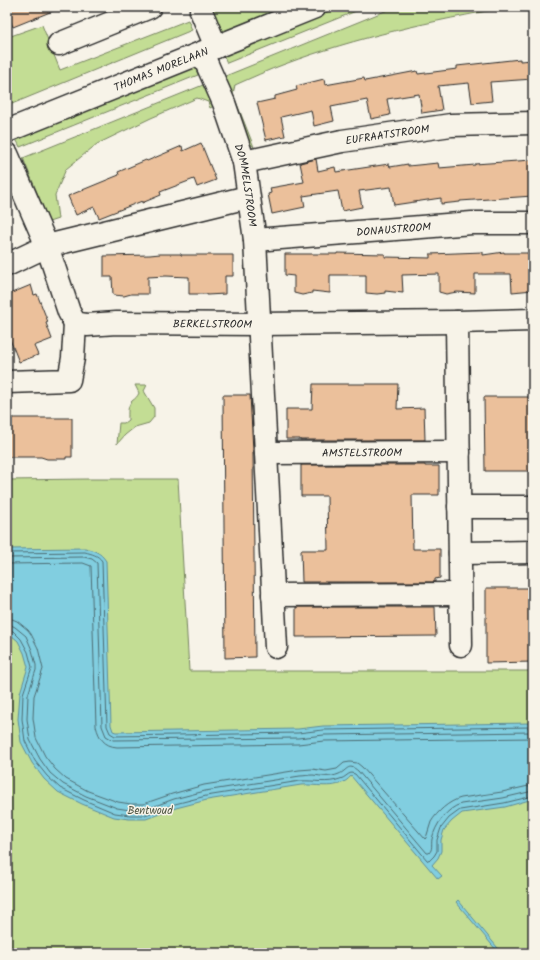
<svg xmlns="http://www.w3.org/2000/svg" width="540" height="960" viewBox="0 0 540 960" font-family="Kalam,sans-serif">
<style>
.green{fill:#c3dd94;stroke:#778460}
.water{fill:#81cee0;stroke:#5f8d98}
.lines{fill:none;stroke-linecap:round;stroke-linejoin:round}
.shore{stroke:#4d6c73;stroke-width:1}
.building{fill:#ebc09b;stroke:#2b2b2b}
.minor-casing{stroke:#2b2b2b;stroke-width:25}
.minor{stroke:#f7f3e8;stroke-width:22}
.labels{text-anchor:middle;stroke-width:3;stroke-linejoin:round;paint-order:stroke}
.street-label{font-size:11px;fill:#2b2b2b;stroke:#f7f3e8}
.park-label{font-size:11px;fill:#515845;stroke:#f7f3e8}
</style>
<rect width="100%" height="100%" fill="#f7f3e8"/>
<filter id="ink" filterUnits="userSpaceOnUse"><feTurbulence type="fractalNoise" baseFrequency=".025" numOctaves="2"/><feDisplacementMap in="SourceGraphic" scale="8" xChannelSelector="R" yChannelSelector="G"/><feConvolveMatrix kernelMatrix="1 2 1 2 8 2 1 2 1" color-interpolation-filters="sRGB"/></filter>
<g filter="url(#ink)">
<g class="green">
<polygon points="212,7 228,7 229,8 232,7 287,7 219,35 211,16"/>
<polygon points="340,7 366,7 227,63 223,54"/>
<path d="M395,7h113c-75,14 -151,30 -223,57 -17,6 -34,14 -50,21l-2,9 21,53 -8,-7 -23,-63z"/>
<polygon points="188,20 192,30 7,106 7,36 8,37 42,25 60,70"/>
<polygon points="195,66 198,75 20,147 16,139"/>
<polygon points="208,83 216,105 210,108 208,102 197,98 151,118 97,144 66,169 55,195 58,219 49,222 23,158"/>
<path d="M135,385h12l-3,6 10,17v9l-5,6 -14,4 -10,8 -8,9 2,-21h5l4,-3c0,-7 -1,-14 4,-19 4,-3 5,-4 7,-8z"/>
<polygon points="89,479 178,479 189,671 533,671 533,953 7,953 7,480"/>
</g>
<g class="water">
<path d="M85,548c10,3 15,4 21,13l5,164 2,6 3,1 182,-3 25,-3 210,-3v76l-28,8 -43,6 -10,8 -8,9 -3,10v11l-3,7 -6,7 10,11 -4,3 -87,-103c-12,15 -34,8 -50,9l-94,15 -31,8 -30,11h-17l-15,-2 -32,-13 -24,-12 -14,-13 -12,-16 -11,-21 -3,-23 2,-26 8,-26 -4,-14 -6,-12 -7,-6 -4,-2v-84z"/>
<polygon points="458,900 502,953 498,953 497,951 456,902"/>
</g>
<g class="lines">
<g class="shore">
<path d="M7,553l78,-1c7,2 13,3 17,9l5,165 3,7 5,3 183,-3 25,-3 210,-3"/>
<polyline points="7,558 84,557 92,559 97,563 102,726 106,736 113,740 298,738 324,735 533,732"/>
<path d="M7,564l76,-1 8,3 5,160c3,12 8,20 21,21l181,-3 26,-3 209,-3"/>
<path d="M7,619h5l5,2 11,9 3,4 7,14 5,21 -9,27 -1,22 3,20 9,18 10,13 11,10 22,12 30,11 13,2h12l29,-10 32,-9 95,-15 13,-1 14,2 11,-2 7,-6 6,-1 7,1 5,4 63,72 1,-1c2,-5 3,-11 5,-16 6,-10 18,-21 30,-24l41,-6 31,-7"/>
<path d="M7,625h4l4,2 11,9 6,14 4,15v5l-8,25 -1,24 3,21 10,19 10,14 13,11 23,12 31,12 13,2h14l30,-11 31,-8 95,-15c4,0 8,-1 13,-1 9,1 17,3 26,-1 8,-3 9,-12 19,-3l69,82h2c4,-4 2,-8 3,-14 3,-14 15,-31 29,-35l42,-6 30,-7"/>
<path d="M7,630l6,1 8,8 7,13 4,15 -9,27 -1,25 3,22 10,20 12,15 13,12 24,12 31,13 15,2h15l30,-11 31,-8 94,-15c14,-1 27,3 40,-2 5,-1 7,-5 11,-6l4,1 72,86 2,1 5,-5 3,-5v-11l4,-12 8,-10 11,-8 44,-7 29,-7"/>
</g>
</g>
<g class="building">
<polygon points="7,7 60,7 60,8 13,27 7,13"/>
<polygon points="520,59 520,61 533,60 533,79 490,82 492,101 472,103 469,83 438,86 442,110 422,113 419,94 387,99 390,115 371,119 367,100 331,107 334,121 314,126 311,110 281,117 285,136 266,140 257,103 275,99 275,96 297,90 296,86 324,79 325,85 364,78 365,81 417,71 418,74 457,69 457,66"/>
<polygon points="201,143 216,180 197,187 194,179 160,192 161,195 142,203 142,201 99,218 94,207 76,215 68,196 119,175 118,172 146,160 147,161 182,146 183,151"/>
<polygon points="316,159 318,171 335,167 336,172 389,164 390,167 408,164 408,166 438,163 439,168 475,165 475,164 532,160 532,165 533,165 533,196 460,201 460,202 441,204 441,198 394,205 391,187 359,191 362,207 342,211 338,191 303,196 305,207 272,214 268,194 271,193 270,188 304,182 300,163"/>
<polygon points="483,252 483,255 504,252 504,253 533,253 533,290 512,292 511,274 475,274 475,293 457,292 446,294 439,292 439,274 402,275 403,293 385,291 385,293 377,294 366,293 366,275 330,275 330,293 312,291 312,293 302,295 294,293 294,276 285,275 285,254 337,254 337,253 385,254 385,257 430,258 430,254"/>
<polygon points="160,254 181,254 181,255 233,255 233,276 225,276 225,294 207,295 207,294 189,294 189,277 166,276 148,277 148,294 131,294 124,296 113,295 112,277 104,277 104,256 150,255"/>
<polygon points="31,285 34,295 37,294 48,322 46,323 52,339 34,346 38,355 19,362 7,332 7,295"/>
<polygon points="313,384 398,384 397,409 424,408 425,440 300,440 300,439 286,439 286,409 312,409"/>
<polygon points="223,395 250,395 253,451 255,657 225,658"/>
<polygon points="484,397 533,397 533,471 485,471"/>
<polygon points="7,418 72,418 72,457 66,457 66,459 47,459 41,457 7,457"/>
<polygon points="301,465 425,465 425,466 439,466 439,495 412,495 413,549 440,549 440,578 435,579 435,582 302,582 301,550 328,550 327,496 301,496"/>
<polygon points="486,588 533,588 533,662 486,663"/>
<polygon points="296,607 435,607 436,636 296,637"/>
</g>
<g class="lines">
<defs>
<g id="minor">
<polyline points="202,7 201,11 216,47"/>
<polyline points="59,44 150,7"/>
<path id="s1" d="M202,53l22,50 20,59 11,78 21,407"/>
<path id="s2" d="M7,131l308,-124"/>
<path id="s3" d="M7,154l40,92 22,66 6,11 12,2 29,-2 143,1 198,-2 76,-2"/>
<path id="s4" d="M244,162l98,-21 109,-16 82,-2"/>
<path id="s5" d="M255,240l217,-17h61"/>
<polyline points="7,265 47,246 248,197"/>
<polyline points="457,322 461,645"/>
<polyline points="7,382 69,380 73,358 75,323"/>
<path id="s6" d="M266,453l193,-1"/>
<polyline points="459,507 533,507"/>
<polyline points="460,553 533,552"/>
<polyline points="273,595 460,594"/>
</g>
</defs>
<use href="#minor" class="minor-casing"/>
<use href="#minor" class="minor"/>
</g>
</g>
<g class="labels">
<g class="street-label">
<text dy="4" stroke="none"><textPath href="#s2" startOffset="166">THOMAS MORELAAN</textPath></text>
<text dy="4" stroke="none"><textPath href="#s4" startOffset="146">EUFRAATSTROOM</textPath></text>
<text dy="4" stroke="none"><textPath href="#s1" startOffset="140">DOMMELSTROOM</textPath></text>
<text dy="4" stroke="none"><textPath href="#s5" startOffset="139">DONAUSTROOM</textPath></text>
<text dy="4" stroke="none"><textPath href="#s3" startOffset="320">BERKELSTROOM</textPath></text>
<text dy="4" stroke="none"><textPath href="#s6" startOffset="96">AMSTELSTROOM</textPath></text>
</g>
<g class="park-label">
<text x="150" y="814">Bentwoud</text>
</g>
</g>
<rect width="540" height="960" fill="none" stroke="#f7f3e8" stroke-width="24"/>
<rect x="12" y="12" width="516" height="936" fill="none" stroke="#2b2b2b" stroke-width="1.5" filter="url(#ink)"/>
</svg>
